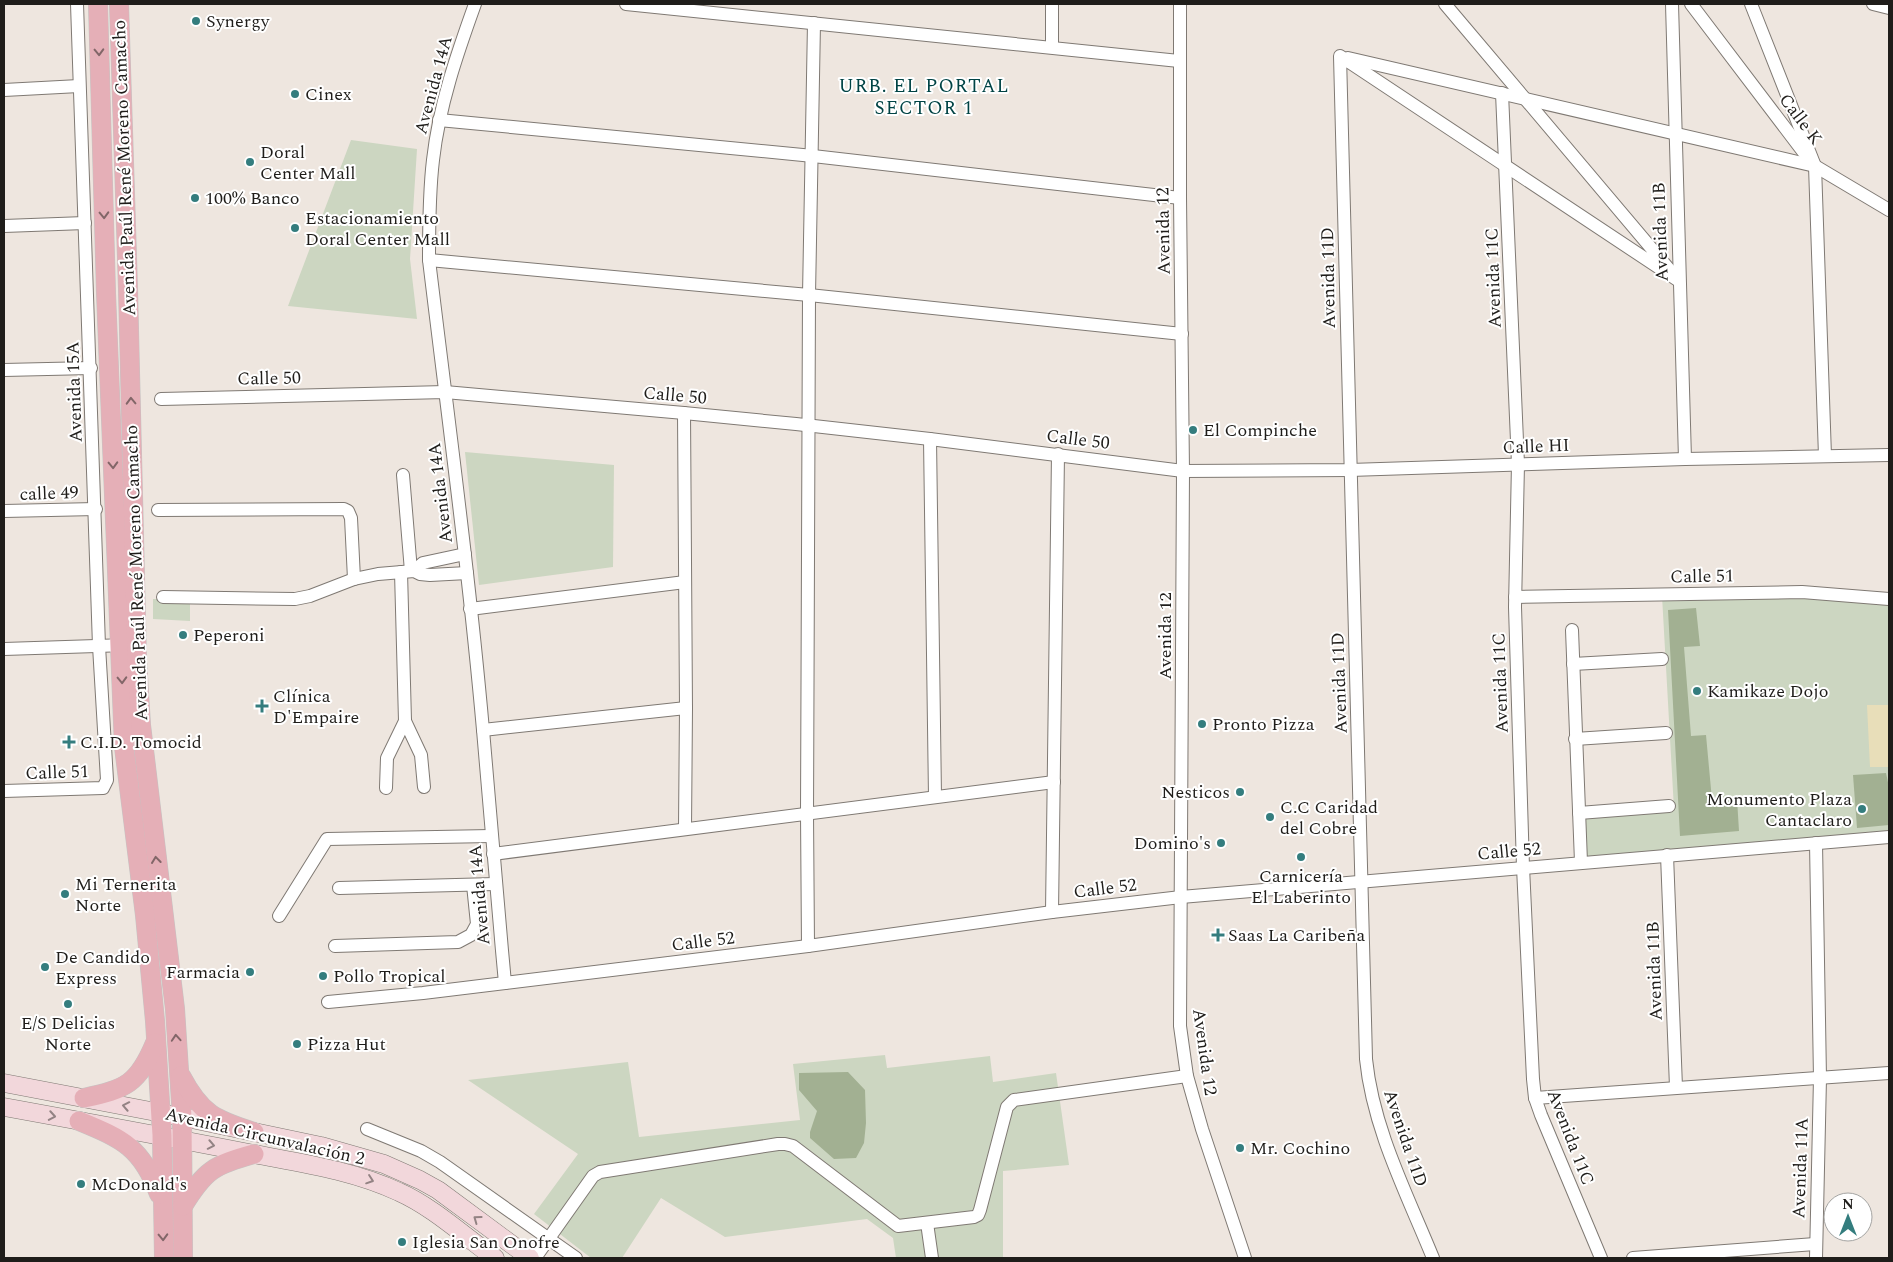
<svg xmlns="http://www.w3.org/2000/svg" width="1893" height="1262" viewBox="0 0 1893 1262" font-family="Spectral,serif">
<style>
.green{fill:#ccd6c1}
.forest{fill:#a2b092}
.sand{fill:#e8deb9}
.lines{fill:none;stroke-linecap:round;stroke-linejoin:round}
.minor-casing{stroke:#7f7973;stroke-width:14}
.secondary-casing{stroke:#7f7973;stroke-width:19}
.primary-casing{stroke:#c5c4c3;stroke-width:20}
.minor{stroke:#fff;stroke-width:12}
.secondary{stroke:#f2d7db;stroke-width:18}
.primary{stroke:#e5afb7;stroke-width:19}
.oneway{stroke:#826668}
.oneway2{stroke:#938384}
.poi-dot{fill:#347d7e;stroke:#fff;stroke-width:2}
.labels{text-anchor:middle;stroke-width:4;stroke-linejoin:round;paint-order:stroke}
.poi-label{font-size:18px;fill:#1f1d1a;stroke:#fff;text-anchor:start}
.street-label{font-size:18px;fill:#1f1d1a;stroke:#fff}
.neighbourhood-label{font-size:19px;letter-spacing:1px;fill:#004344;stroke:#fff}
</style>
<rect width="100%" height="100%" fill="#eee6df"/>
<g class="green">
<polygon points="351,140 417,149 410,259 417,319 288,306"/>
<polygon points="465,452 614,465 613,567 479,585"/>
<polygon points="1803,594 1889,601 1889,835 1583,859 1582,815 1674,809 1662,596"/>
<polygon points="153,599 190,600 190,621 153,619"/>
<polygon points="885,1055 887,1068 990,1056 993,1082 1056,1073 1069,1165 1003,1171 1003,1258 896,1258 893,1238 867,1219 725,1237 661,1198 622,1258 591,1258 534,1214 578,1154 468,1080 628,1062 639,1137 800,1120 793,1064"/>
</g>
<g class="forest">
<polygon points="1696,608 1700,646 1684,647 1691,736 1706,735 1712,800 1737,799 1739,831 1680,836 1668,610"/>
<polygon points="1886,773 1889,787 1889,825 1857,828 1853,775"/>
<polygon points="848,1072 865,1090 866,1123 864,1143 856,1158 834,1159 810,1138 810,1132 817,1111 799,1090 799,1073"/>
</g>
<polygon class="sand" points="1867,705 1889,705 1889,767 1870,767"/>
<g class="lines">
<defs>
<g id="minor">
<path d="M475,4c-18,50 -36,102 -42,156 -4,33 -4,67 -4,100 19,157 40,313 54,470 8,85 14,169 22,253"/>
<polyline points="626,4 1179,61"/>
<polyline points="1180,4 1180,198 1183,471 1180,1026 1187,1076 1202,1129 1245,1258"/>
<polyline points="1672,4 1685,459"/>
<polyline points="1691,4 1805,154"/>
<polyline points="1751,4 1815,166 1825,456"/>
<polyline points="1873,4 1889,8"/>
<polyline points="1052,47 1052,4"/>
<polyline points="1348,58 1815,166 1889,210"/>
<polyline points="4,90 79,86"/>
<polyline points="1502,93 1518,464 1515,607 1523,867 1533,1079 1535,1098 1541,1115 1601,1258"/>
<polyline points="439,120 813,156 1180,198"/>
<polyline points="4,226 85,223"/>
<polyline points="429,260 809,295 1182,334"/>
<polyline points="4,370 91,368"/>
<polyline points="161,399 445,392 684,413 796,424 930,439 1183,471 1350,470 1685,459 1889,455"/>
<polyline points="684,413 686,708 685,829"/>
<polyline points="930,439 935,797"/>
<polyline points="403,475 411,571"/>
<polyline points="158,510 344,509 348,511 351,518 354,579"/>
<polyline points="4,511 96,509"/>
<polyline points="414,571 423,563 465,554"/>
<polyline points="401,572 405,721 421,755 424,787"/>
<polyline points="163,597 295,599 310,596 354,579 378,574 414,571 420,574 430,575 467,573"/>
<polyline points="1515,597 1802,592 1889,599"/>
<polyline points="470,609 685,582"/>
<polyline points="1572,630 1581,862"/>
<polyline points="4,649 127,645"/>
<polyline points="1573,664 1662,659"/>
<polyline points="483,730 686,708"/>
<polyline points="1575,739 1666,733"/>
<polyline points="386,788 387,758 405,721"/>
<polyline points="4,791 103,788 107,780 99,646 77,4"/>
<polyline points="1579,813 1669,806"/>
<polyline points="493,854 1054,782"/>
<polyline points="1667,855 1676,1087"/>
<polyline points="339,888 495,884"/>
<polyline points="1052,912 1058,454"/>
<polyline points="279,916 327,839 491,836"/>
<polyline points="335,946 458,942 471,935 477,924 473,885"/>
<polyline points="808,946 807,814 809,295 814,23"/>
<polyline points="328,1002 423,993 808,946 1052,912 1181,897 1889,837"/>
<polyline points="1535,1098 1889,1073"/>
<polyline points="367,1129 421,1151 440,1162 576,1258"/>
<polyline points="927,1223 932,1258"/>
<polyline points="535,1258 593,1176 600,1172 778,1144 785,1144 793,1146 898,1226 974,1217 978,1215 980,1210 1007,1107 1014,1100 1187,1076"/>
<path d="M1433,1258c-26,-64 -60,-129 -67,-199l-26,-1003 339,225 -234,-277"/>
<polyline points="1633,1258 1815,1244"/>
<polyline points="1816,1258 1820,1078 1816,843"/>
</g>
<g id="secondary">
<polyline points="4,1083 182,1117 321,1146 384,1164 420,1180 438,1190 530,1258"/>
<path d="M4,1107c82,15 164,30 245,46 51,10 103,17 150,39 34,15 66,45 96,66"/>
</g>
<g id="primary">
<polyline points="98,4 106,293 124,747 145,915 155,1021 162,1135 164,1258"/>
<polyline points="119,4 128,289 137,660 141,725 175,1009 182,1117 183,1258"/>
<path d="M181,1076c20,38 34,44 73,56"/>
<path d="M84,1098c42,-9 54,-14 71,-55"/>
<path d="M79,1121c44,18 63,27 80,73"/>
<path d="M183,1206c22,-36 31,-41 71,-52"/>
</g>
</defs>
<use href="#minor" class="minor-casing"/>
<use href="#secondary" class="secondary-casing"/>
<use href="#primary" class="primary-casing"/>
<use href="#minor" class="minor"/>
<use href="#secondary" class="secondary"/>
<use href="#primary" class="primary"/>
</g>
<defs><path id="oneway-chevron" d="M-2-3.5L2.5 0L-2 3.5" fill="none" stroke-width="1.6" stroke-linecap="round" stroke-linejoin="round" transform="scale(1.25)"/></defs>
<g class="oneway">
<use href="#oneway-chevron" transform="translate(99 52) rotate(88)"/>
<use href="#oneway-chevron" transform="translate(104 215) rotate(88)"/>
<use href="#oneway-chevron" transform="translate(131 401) rotate(-92)"/>
<use href="#oneway-chevron" transform="translate(113 465) rotate(88)"/>
<use href="#oneway-chevron" transform="translate(122 680) rotate(88)"/>
<use href="#oneway-chevron" transform="translate(156 860) rotate(-97)"/>
<use href="#oneway-chevron" transform="translate(176 1038) rotate(-94)"/>
<use href="#oneway-chevron" transform="translate(163 1237) rotate(88)"/>
</g>
<g class="oneway2">
<use href="#oneway-chevron" transform="translate(126 1106) rotate(-169)"/>
<use href="#oneway-chevron" transform="translate(52 1116) rotate(10)"/>
<use href="#oneway-chevron" transform="translate(211 1145) rotate(11)"/>
<use href="#oneway-chevron" transform="translate(370 1180) rotate(19)"/>
<use href="#oneway-chevron" transform="translate(477 1219) rotate(-144)"/>
</g>
<g class="poi-dot">
<circle cx="196" cy="21" r="5"/>
<circle cx="295" cy="94" r="5"/>
<circle cx="250" cy="162" r="5"/>
<circle cx="195" cy="198" r="5"/>
<circle cx="295" cy="228" r="5"/>
<circle cx="1193" cy="430" r="5"/>
<circle cx="183" cy="635" r="5"/>
<circle cx="1697" cy="691" r="5"/>
<path d="M259.5 698.5h5v5h5v5h-5v5h-5v-5h-5v-5h5z"/>
<circle cx="1202" cy="724" r="5"/>
<path d="M66.5 734.5h5v5h5v5h-5v5h-5v-5h-5v-5h5z"/>
<circle cx="1240" cy="792" r="5"/>
<circle cx="1862" cy="809" r="5"/>
<circle cx="1270" cy="817" r="5"/>
<circle cx="1221" cy="843" r="5"/>
<circle cx="1301" cy="857" r="5"/>
<circle cx="65" cy="894" r="5"/>
<path d="M1215.5 927.5h5v5h5v5h-5v5h-5v-5h-5v-5h5z"/>
<circle cx="45" cy="967" r="5"/>
<circle cx="250" cy="972" r="5"/>
<circle cx="323" cy="976" r="5"/>
<circle cx="68" cy="1004" r="5"/>
<circle cx="297" cy="1044" r="5"/>
<circle cx="1240" cy="1148" r="5"/>
<circle cx="81" cy="1184" r="5"/>
<circle cx="402" cy="1242" r="5"/>
</g>
<g class="labels">
<g class="poi-label">
<text x="206" y="27">Synergy</text>
<text x="305" y="100">Cinex</text>
<text x="260" y="158">Doral<tspan x="260" dy="21">Center Mall</tspan></text>
<text x="205" y="204">100% Banco</text>
<text x="305" y="224">Estacionamiento<tspan x="305" dy="21">Doral Center Mall</tspan></text>
<text x="1203" y="436">El Compinche</text>
<text x="193" y="641">Peperoni</text>
<text x="1707" y="697">Kamikaze Dojo</text>
<text x="273" y="702">Clínica<tspan x="273" dy="21">D'Empaire</tspan></text>
<text x="1212" y="730">Pronto Pizza</text>
<text x="80" y="748">C.I.D. Tomocid</text>
<text x="1230" y="798" text-anchor="end">Nesticos</text>
<text x="1852" y="805" text-anchor="end">Monumento Plaza<tspan x="1852" dy="21">Cantaclaro</tspan></text>
<text x="1280" y="813">C.C Caridad<tspan x="1280" dy="21">del Cobre</tspan></text>
<text x="1211" y="849" text-anchor="end">Domino's</text>
<text x="1301" y="882" text-anchor="middle">Carnicería<tspan x="1301" dy="21">El Laberinto</tspan></text>
<text x="75" y="890">Mi Ternerita<tspan x="75" dy="21">Norte</tspan></text>
<text x="1228" y="941">Saas La Caribeña</text>
<text x="55" y="963">De Candido<tspan x="55" dy="21">Express</tspan></text>
<text x="240" y="978" text-anchor="end">Farmacia</text>
<text x="333" y="982">Pollo Tropical</text>
<text x="68" y="1029" text-anchor="middle">E/S Delicias<tspan x="68" dy="21">Norte</tspan></text>
<text x="307" y="1050">Pizza Hut</text>
<text x="1250" y="1154">Mr. Cochino</text>
<text x="91" y="1190">McDonald's</text>
<text x="412" y="1248">Iglesia San Onofre</text>
</g>
<g class="street-label">
<text transform="translate(433 85) rotate(-75)" y="6">Avenida 14A</text>
<text transform="translate(1801 119) rotate(53)" y="6">Calle K</text>
<text transform="translate(124 168) rotate(-92)" y="6">Avenida Paúl René Moreno Camacho</text>
<text transform="translate(1163 231) rotate(-91)" y="6">Avenida 12</text>
<text transform="translate(1660 232) rotate(-92)" y="6">Avenida 11B</text>
<text transform="translate(1328 278) rotate(-91)" y="6">Avenida 11D</text>
<text transform="translate(1493 278) rotate(-92)" y="6">Avenida 11C</text>
<text transform="translate(269 378) rotate(-1)" y="6">Calle 50</text>
<text transform="translate(74 392) rotate(-92)" y="6">Avenida 15A</text>
<text transform="translate(675 395) rotate(5)" y="6">Calle 50</text>
<text transform="translate(1078 439) rotate(7)" y="6">Calle 50</text>
<text transform="translate(1536 446) rotate(-2)" y="6">Calle HI</text>
<text transform="translate(49 493) rotate(-2)" y="6">calle 49</text>
<text transform="translate(440 493) rotate(-97)" y="6">Avenida 14A</text>
<text transform="translate(136 573) rotate(-92)" y="6">Avenida Paúl René Moreno Camacho</text>
<text transform="translate(1702 576) rotate(-1)" y="6">Calle 51</text>
<text transform="translate(1165 636) rotate(-90)" y="6">Avenida 12</text>
<text transform="translate(1339 683) rotate(-92)" y="6">Avenida 11D</text>
<text transform="translate(1500 683) rotate(-92)" y="6">Avenida 11C</text>
<text transform="translate(57 772) rotate(-2)" y="6">Calle 51</text>
<text transform="translate(1509 851) rotate(-5)" y="6">Calle 52</text>
<text transform="translate(1105 888) rotate(-7)" y="6">Calle 52</text>
<text transform="translate(479 895) rotate(-95)" y="6">Avenida 14A</text>
<text transform="translate(703 941) rotate(-7)" y="6">Calle 52</text>
<text transform="translate(1654 971) rotate(-92)" y="6">Avenida 11B</text>
<text transform="translate(1205 1052) rotate(82)" y="6">Avenida 12</text>
<text transform="translate(265 1136) rotate(13)" y="6">Avenida Circunvalación 2</text>
<text transform="translate(1571 1137) rotate(69)" y="6">Avenida 11C</text>
<text transform="translate(1406 1138) rotate(71)" y="6">Avenida 11D</text>
<text transform="translate(1800 1168) rotate(-88)" y="6">Avenida 11A</text>
</g>
<g class="neighbourhood-label">
<text x="924" y="92">URB. EL PORTAL<tspan x="924" dy="22">SECTOR 1</tspan></text>
</g>
</g>
<rect width="1893" height="1262" fill="none" stroke="#1f1d1a" stroke-width="10"/>
<g transform="translate(1848 1217)"><circle r="24" fill="#ffffff" stroke="#a5a5a3"/>
<path d="M0-4L9 19L0 12L-9 19Z" fill="#347d7e"/>
<text y="-8" font-size="14" font-weight="bold" text-anchor="middle" fill="#1f1d1a">N</text>
</g>
</svg>
